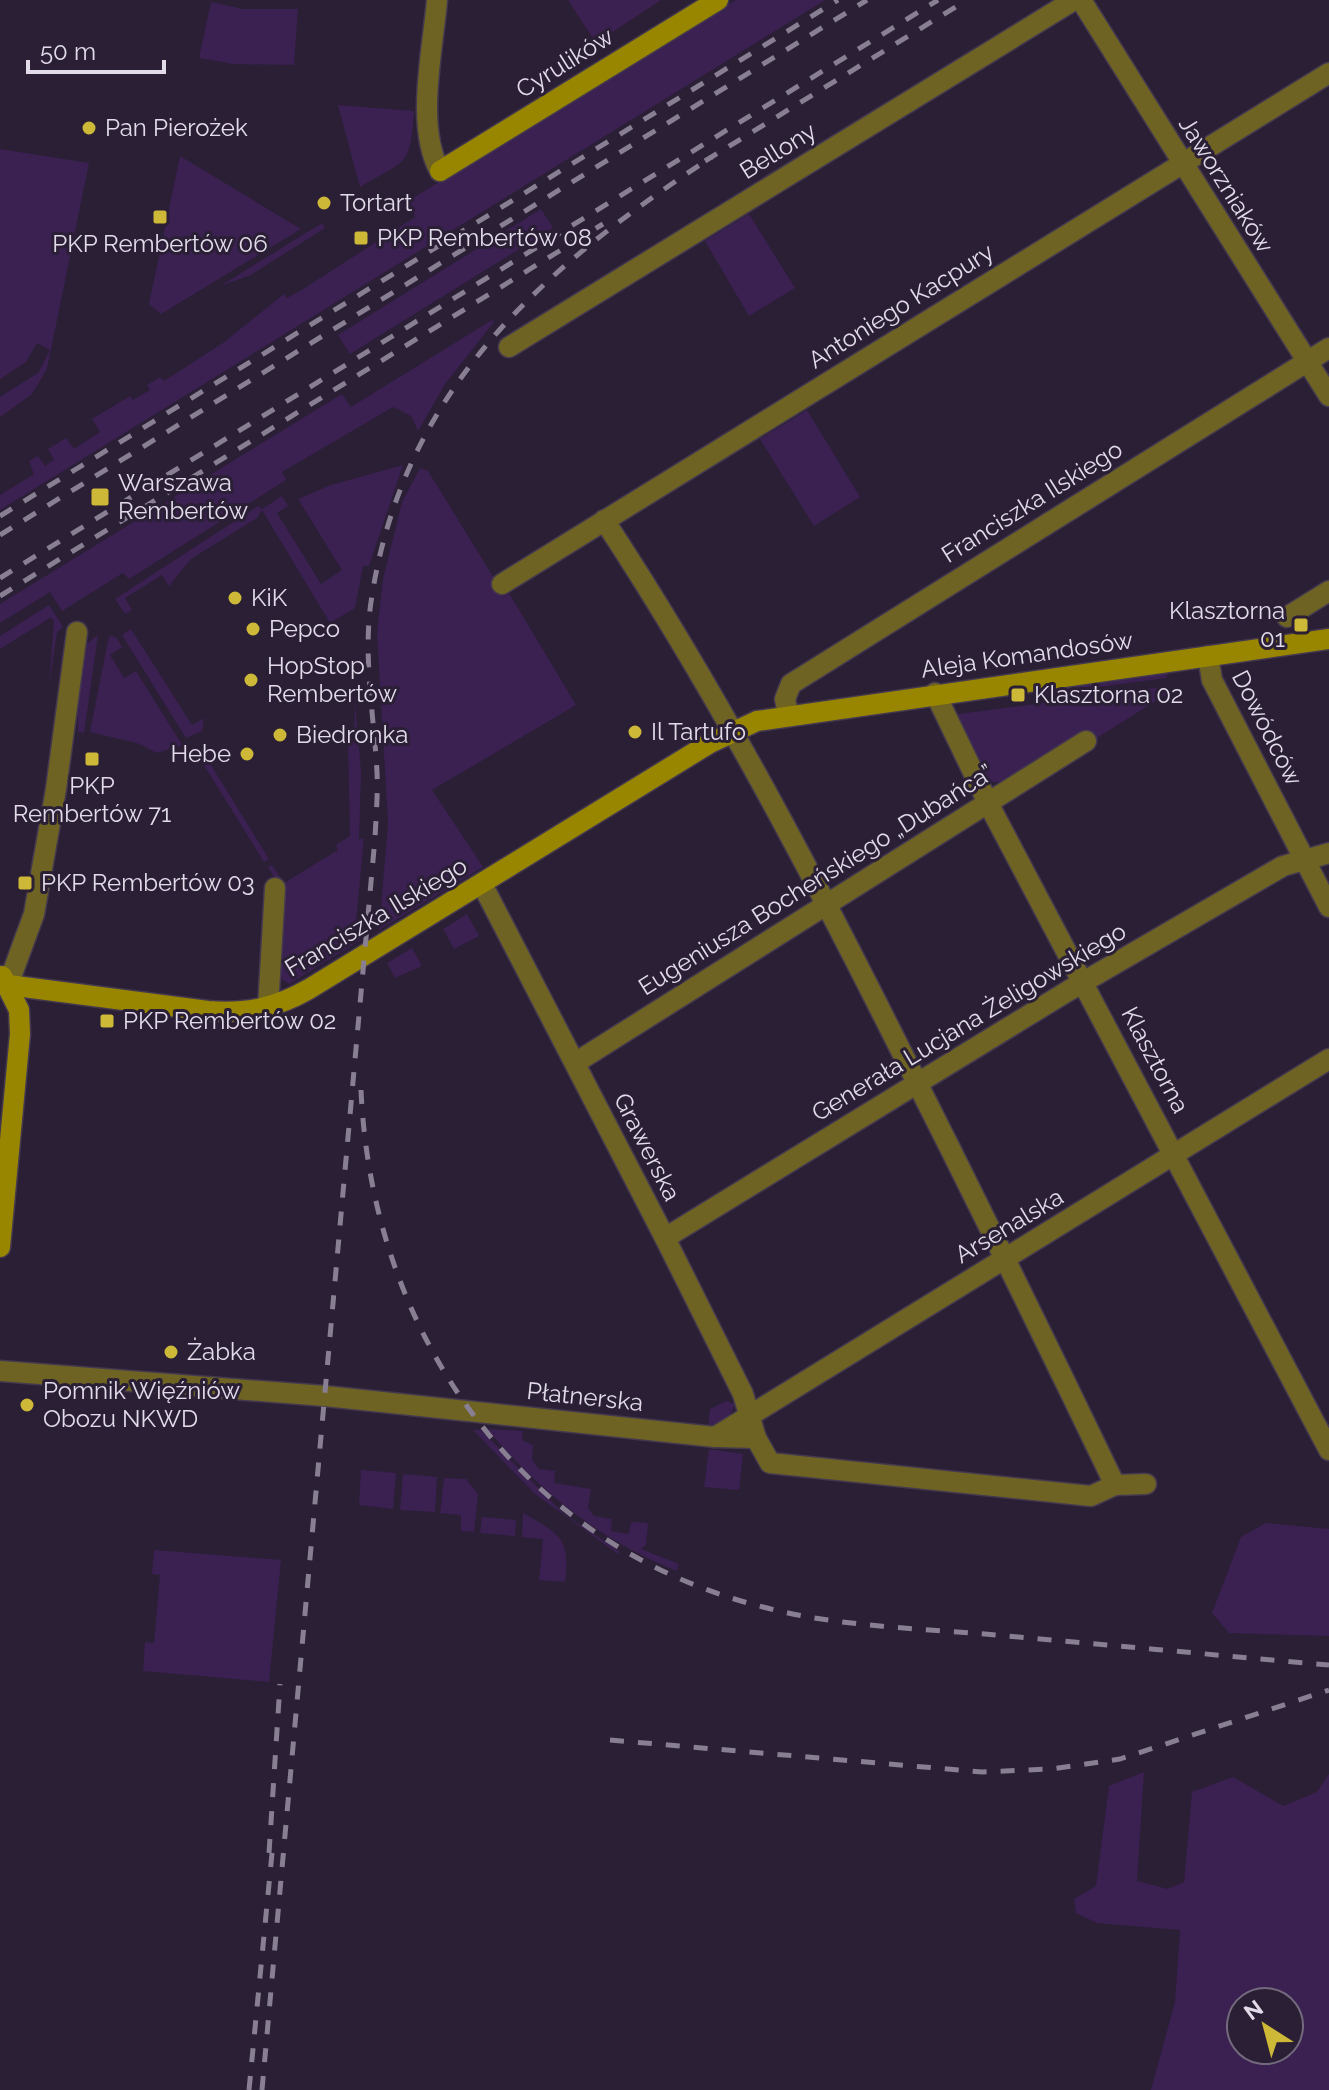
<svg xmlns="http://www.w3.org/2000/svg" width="1329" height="2090" viewBox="0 0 1329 2090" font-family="Raleway,sans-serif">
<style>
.green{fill:#3b2052;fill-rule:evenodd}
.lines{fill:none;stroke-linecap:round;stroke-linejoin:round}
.street-casing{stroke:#44394e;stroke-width:23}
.secondary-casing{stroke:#44394e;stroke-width:23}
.street{stroke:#6e6323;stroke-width:20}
.secondary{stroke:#998600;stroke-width:20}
.rail{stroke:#887f92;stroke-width:5;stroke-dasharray:14 14;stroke-linecap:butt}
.poi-dot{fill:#ceb837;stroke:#2a1f35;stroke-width:3}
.labels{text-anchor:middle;stroke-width:6;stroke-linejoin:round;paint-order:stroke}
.street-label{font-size:24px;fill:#e1dbea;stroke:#2a1f35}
.poi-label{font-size:24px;fill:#e1dbea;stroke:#2a1f35;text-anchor:start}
</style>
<rect width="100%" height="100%" fill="#2a1f35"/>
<g class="green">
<polygon points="568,0 661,0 596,43"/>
<polygon points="736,0 825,0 0,510 0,495 34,474 29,461 38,456 45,466 54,460 48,449 66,438 74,449 100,432 92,419 130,396 133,400 150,390 147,385 160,377 164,381 223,343 284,294 287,298 300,291 415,217 408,201"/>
<polygon points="211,2 243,9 298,9 294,65 233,64 199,58"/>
<path d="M338,105l76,6c-4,57 -7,48 -54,76z"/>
<polygon points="0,149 89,163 47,369 32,394 0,417 0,397 38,373 50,350 37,343 26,362 0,379"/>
<polygon points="180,156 301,229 161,314 149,304"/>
<polygon points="541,209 553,228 350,354 338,335"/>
<polygon points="749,214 795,288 749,316 705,241"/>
<polygon points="322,223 325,228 251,275 220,286"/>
<polygon points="492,320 494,322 445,384 418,431 411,416 393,407 282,472 286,480 129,579 123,573 62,611 50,592 0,623 0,604 342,394 351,407"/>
<polygon points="807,410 860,497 814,526 760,439"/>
<polygon points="403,465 369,566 363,566 355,608 330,623 262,510 257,518 191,559 169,586 162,575 125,598 132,610 125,614 115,599 258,506 262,509 282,496 288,506 277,513 321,584 342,570 298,499 331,485"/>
<polygon points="420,468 428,471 505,596 509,593 576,705 432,790 483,867 379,930 388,824 377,632 383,579 402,502"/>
<polygon points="49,605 63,627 57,632 49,686 54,620 50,618 0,649 0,636"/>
<polygon points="131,629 192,725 204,718 202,731 186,738 122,635"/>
<polygon points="98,635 84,733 78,732 77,686 84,646"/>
<polygon points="109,636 116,637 122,647 110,655 124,678 136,671 182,745 157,753 137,743 90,732"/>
<polygon points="1169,670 1166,678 1045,694 1045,687"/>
<polygon points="1169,686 1170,692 1092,741 1005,782 991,782 957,717 959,714"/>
<polygon points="355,701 361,772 359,840 364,838 355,932 361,940 289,984 279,977 280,887 268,867 272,865 284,883 338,850 336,845 350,836 348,742 354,741"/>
<polygon points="204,754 269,859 264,862 199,757"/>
<polygon points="467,914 479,936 454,949 443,929"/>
<polygon points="412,948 422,966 395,978 387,963"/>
<path d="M726,1401l9,3c-6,15 -12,21 -27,24l2,-19z"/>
<path d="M487,1429l36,2 -1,9 11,5 -1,15 7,9 16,2 -1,12 37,6 -3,19 6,8 18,3 -1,12 18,3 2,-12 17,1 -2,22 -5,4 38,15 -2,7c-75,-29 -139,-81 -190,-142z"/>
<polygon points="473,1430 481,1430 565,1515 619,1551 618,1554 535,1494"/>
<polygon points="709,1449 743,1454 739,1490 704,1487"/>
<polygon points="361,1470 396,1473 393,1509 359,1505"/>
<polygon points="403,1474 437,1477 435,1512 400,1510"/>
<polygon points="444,1478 466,1479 478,1494 474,1532 461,1531 461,1515 440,1513"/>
<path d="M523,1513c36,20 48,26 42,69l-26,-2 4,-41 -21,-2z"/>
<polygon points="482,1517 516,1520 515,1536 480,1533"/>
<polygon points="1266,1523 1329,1529 1329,1636 1229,1633 1212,1613 1241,1537"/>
<polygon points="154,1550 281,1560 269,1682 143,1671 145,1642 154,1643 160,1575 152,1574"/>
<path d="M1144,1772l-7,109 31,8 16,-7 8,-90 41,-15 50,29 34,-14 12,-18v316h-178l24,-88 5,-72 -83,-7 -21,-10 -2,-14 22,-13 13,-100zM1241,2002h48v48h-48z"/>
</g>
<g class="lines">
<defs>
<g id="street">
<path d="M437,0c-4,49 -22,127 3,171"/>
<polyline points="1081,0 1329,396"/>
<polyline points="509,347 1074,0"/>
<path d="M604,520c108,164 199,336 287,511 76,150 151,302 224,454"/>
<polyline points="502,584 1329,73"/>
<polyline points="1287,617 1329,591"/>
<polyline points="1208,656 1212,680 1329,907"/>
<polyline points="935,693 988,803 1329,1450"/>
<polyline points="788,714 785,699 791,684 1329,348"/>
<polyline points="482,884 665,1238 743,1394 756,1438 770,1463 1091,1496 1115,1485 1146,1484"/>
<polyline points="8,985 34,914 56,789 77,632"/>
<polyline points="268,1008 275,888"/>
<polyline points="575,1063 1086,741"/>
<polyline points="665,1238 1068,991 1283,866 1329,853"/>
<polyline points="0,1371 325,1396 715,1437 756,1438"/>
<polyline points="715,1437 1329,1059"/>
</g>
<g id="secondary">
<polyline points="440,171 718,0"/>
<path d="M8,985l200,26c38,3 68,-3 101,-22l401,-246 47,-22 572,-82"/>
<polyline points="0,1247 20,1034 19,1010 2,976"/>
</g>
</defs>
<use href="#street" class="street-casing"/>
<use href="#secondary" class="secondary-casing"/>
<use href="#street" class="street"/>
<use href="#secondary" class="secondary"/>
<g class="rail">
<polyline points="705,161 967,0"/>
<polyline points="0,516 838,0"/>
<polyline points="0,535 867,0"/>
<polyline points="0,578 938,0"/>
<polyline points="0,596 603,224"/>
<path d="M361,1090c11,244 159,456 402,517 71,19 149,21 222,27 115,10 229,21 344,31"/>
<polyline points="610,1740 982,1772 1051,1769 1120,1759 1329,1690"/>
<polyline points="269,1853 280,1684"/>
<polyline points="249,2090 273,1843"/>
<path d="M262,2090l113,-1252c1,-22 3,-44 2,-66 -3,-56 -14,-114 -6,-170 31,-212 171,-334 341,-445"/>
</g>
</g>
<g class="poi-dot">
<circle cx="89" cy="128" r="8"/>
<circle cx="324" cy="203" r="8"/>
<rect x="152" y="209" width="16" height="16" rx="4"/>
<rect x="353" y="230" width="16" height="16" rx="4"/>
<rect x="90" y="487" width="20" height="20" rx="4"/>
<circle cx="235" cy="598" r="8"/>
<rect x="1293" y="617" width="16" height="16" rx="4"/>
<circle cx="253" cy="629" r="8"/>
<circle cx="251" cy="680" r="8"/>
<rect x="1010" y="687" width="16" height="16" rx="4"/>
<circle cx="635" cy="732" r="8"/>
<circle cx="280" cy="735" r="8"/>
<circle cx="247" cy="754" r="8"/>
<rect x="84" y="751" width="16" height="16" rx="4"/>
<rect x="17" y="875" width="16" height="16" rx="4"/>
<rect x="99" y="1013" width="16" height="16" rx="4"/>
<circle cx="171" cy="1352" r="8"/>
<circle cx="27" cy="1405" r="8"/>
</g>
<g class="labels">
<g class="street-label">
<text transform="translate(565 63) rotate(-32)" y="8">Cyrulików</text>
<text transform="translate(778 151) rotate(-32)" y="8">Bellony</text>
<text transform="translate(1226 185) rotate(58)" y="8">Jaworzniaków</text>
<text transform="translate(901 306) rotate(-32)" y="8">Antoniego Kacpury</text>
<text transform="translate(1032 502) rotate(-32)" y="8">Franciszka Ilskiego</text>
<text transform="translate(1027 655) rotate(-8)" y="8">Aleja Komandosów</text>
<text transform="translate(1267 728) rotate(63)" y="8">Dowódców</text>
<text transform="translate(816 880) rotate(-32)" y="8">Eugeniusza Bocheńskiego „Dubańca”</text>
<text transform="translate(376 917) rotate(-31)" y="8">Franciszka Ilskiego</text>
<text transform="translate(969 1022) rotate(-31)" y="8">Generała Lucjana Żeligowskiego</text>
<text transform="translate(1155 1060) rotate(62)" y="8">Klasztorna</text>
<text transform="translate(647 1147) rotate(63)" y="8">Grawerska</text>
<text transform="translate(1009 1226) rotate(-31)" y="8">Arsenalska</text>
<text transform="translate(585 1397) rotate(6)" y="8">Płatnerska</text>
</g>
<g class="poi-label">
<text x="105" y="136">Pan Pierożek</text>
<text x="340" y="211">Tortart</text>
<text x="377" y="246">PKP Rembertów 08</text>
<text x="160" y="252" text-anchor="middle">PKP Rembertów 06</text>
<text x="118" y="491">Warszawa<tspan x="118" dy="28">Rembertów</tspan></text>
<text x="251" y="606">KiK</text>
<text x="1285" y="619" text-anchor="end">Klasztorna<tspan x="1285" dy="28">01</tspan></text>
<text x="269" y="637">Pepco</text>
<text x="267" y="674">HopStop<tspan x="267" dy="28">Rembertów</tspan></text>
<text x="1034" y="703">Klasztorna 02</text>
<text x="651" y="740">Il Tartufo</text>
<text x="296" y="743">Biedronka</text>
<text x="231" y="762" text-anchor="end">Hebe</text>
<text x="92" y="794" text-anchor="middle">PKP<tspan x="92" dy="28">Rembertów 71</tspan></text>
<text x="41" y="891">PKP Rembertów 03</text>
<text x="123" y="1029">PKP Rembertów 02</text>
<text x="187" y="1360">Żabka</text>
<text x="43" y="1399">Pomnik Więźniów<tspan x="43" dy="28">Obozu NKWD</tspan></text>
</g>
</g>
<g transform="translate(1265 2026) rotate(324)"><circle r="38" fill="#2a1f35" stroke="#736a7d" stroke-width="2"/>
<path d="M0-6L14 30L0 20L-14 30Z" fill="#ceb837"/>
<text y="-12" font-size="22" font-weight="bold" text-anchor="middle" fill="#e1dbea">N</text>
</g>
<path d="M28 60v12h136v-12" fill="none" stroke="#e1dbea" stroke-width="4"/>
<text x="40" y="60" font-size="24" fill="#e1dbea" stroke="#2a1f35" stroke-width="6" paint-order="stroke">50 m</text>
</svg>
